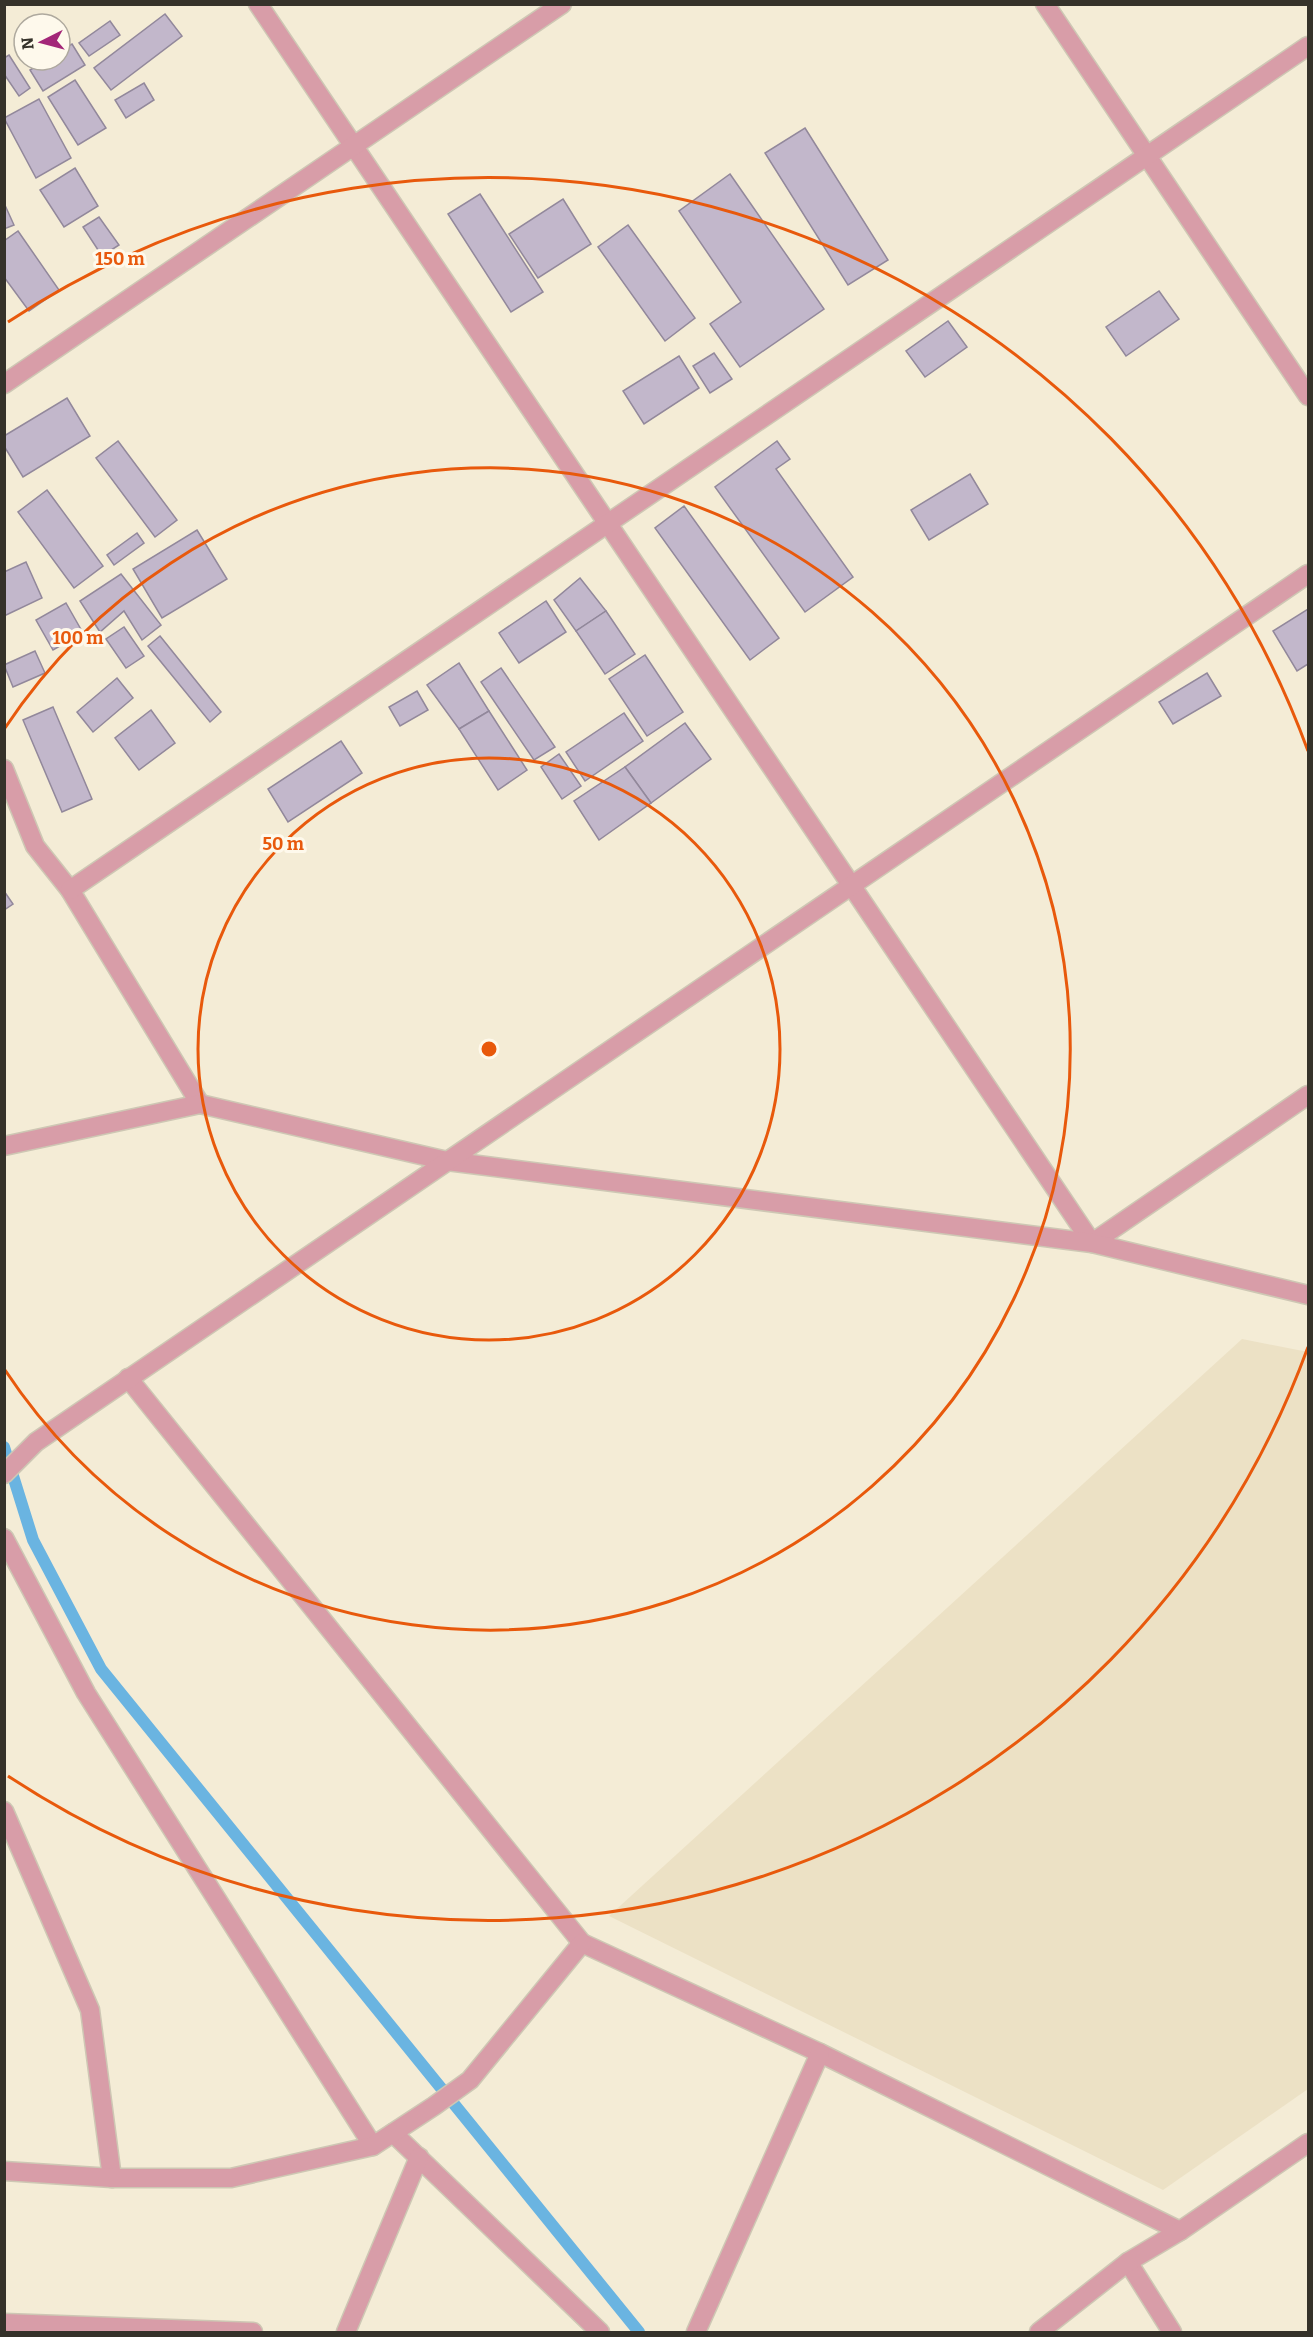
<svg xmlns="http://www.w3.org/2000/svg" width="1313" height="2337" viewBox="0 0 1313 2337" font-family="Bitter,serif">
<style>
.built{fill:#ece1c5}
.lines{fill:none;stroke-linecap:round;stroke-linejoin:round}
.stream{stroke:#6ab4e1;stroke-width:12}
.building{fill:#c2b7cb;stroke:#92889b;stroke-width:1.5}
.minor-casing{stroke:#cec7b4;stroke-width:21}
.minor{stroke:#d89da8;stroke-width:18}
.ring{fill:none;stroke:#e8590c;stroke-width:3}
.centre{fill:#e8590c;stroke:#fef9ec;stroke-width:3}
.ring-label{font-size:18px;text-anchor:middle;font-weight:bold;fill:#e8590c;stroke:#fef9ec;stroke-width:6;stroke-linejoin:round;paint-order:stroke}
</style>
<rect width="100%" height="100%" fill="#f4ecd6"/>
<polygon class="built" points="1242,1339 1308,1352 1308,2089 1163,2190 609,1916"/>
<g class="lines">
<polyline class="stream" points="4,1447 33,1540 101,1669 639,2332"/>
</g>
<g class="building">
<polygon points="165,14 182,36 111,90 94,68"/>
<polygon points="110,21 120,35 89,56 79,43"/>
<polygon points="72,44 85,65 43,91 30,70 46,60 60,60 60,51"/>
<polygon points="9,55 30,88 19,96 4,74 4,58"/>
<polygon points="75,80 106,128 78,145 48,97"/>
<polygon points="144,83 154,100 126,118 115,100"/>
<polygon points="39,99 71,158 36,178 4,118"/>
<polygon points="805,128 888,260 848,285 765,153"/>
<polygon points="75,168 98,206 64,227 40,190"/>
<polygon points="730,174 824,309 740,367 710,324 741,302 679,211"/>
<polygon points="480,194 543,292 511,312 448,214"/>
<polygon points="563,199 591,244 538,278 509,234"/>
<polygon points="4,203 14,225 4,229"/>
<polygon points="99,217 119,245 102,256 83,227"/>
<polygon points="628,225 695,318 665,341 598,247"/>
<polygon points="18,231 59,290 29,311 4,277 4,241"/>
<polygon points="1159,291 1179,319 1126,356 1106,327"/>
<polygon points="948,321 967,347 925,377 906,351"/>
<polygon points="714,353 732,379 710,393 693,366"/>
<polygon points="679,356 699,388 644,424 623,391"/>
<polygon points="67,398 90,436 23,477 4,446 4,436"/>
<polygon points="118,441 177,520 155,537 96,458"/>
<polygon points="777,441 790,459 776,469 853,577 805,612 715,487"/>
<polygon points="970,474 988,504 929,540 911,510"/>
<polygon points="47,490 103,566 74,588 18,512"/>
<polygon points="684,506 779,638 750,660 655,528"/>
<polygon points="197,530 227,579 162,618 133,569"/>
<polygon points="137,533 144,543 114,565 107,555"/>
<polygon points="26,562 42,598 4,616 4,572"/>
<polygon points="121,574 161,625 142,640 124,611 100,632 80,601"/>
<polygon points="580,578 606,611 576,631 554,600"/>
<polygon points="546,601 566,632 519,663 499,633"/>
<polygon points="66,603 83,633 53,650 36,620"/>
<polygon points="1308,609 1308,664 1297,671 1273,631"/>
<polygon points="606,611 635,654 605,674 576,631"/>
<polygon points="124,627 144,656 126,668 106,639"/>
<polygon points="160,636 221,712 210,722 148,646"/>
<polygon points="35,651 45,673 13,687 4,665"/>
<polygon points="645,655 683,712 647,736 609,679"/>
<polygon points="459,663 489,711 459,729 427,685"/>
<polygon points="501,668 555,747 534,760 481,682"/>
<polygon points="1207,673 1221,696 1173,724 1159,702"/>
<polygon points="117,678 133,698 93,732 77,712"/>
<polygon points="417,691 428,710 400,726 389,707"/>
<polygon points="53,707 92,799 62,812 23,720"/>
<polygon points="151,710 175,743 139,770 115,738"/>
<polygon points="489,711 527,770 498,790 459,729"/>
<polygon points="624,713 643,741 585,781 566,752"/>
<polygon points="685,723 711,759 651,803 625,767"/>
<polygon points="341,741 362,773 288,822 268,789"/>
<polygon points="559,754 581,786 562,799 541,767"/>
<polygon points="625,767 651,803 599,840 574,801"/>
<polygon points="4,891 13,904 4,910"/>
</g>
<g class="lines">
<defs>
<g id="minor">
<polyline points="258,4 1092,1243 1308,1095"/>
<polyline points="1045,4 1308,396"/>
<polyline points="4,384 562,4"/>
<polyline points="4,769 35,846 70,890 200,1104"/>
<polyline points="70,890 1308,46"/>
<polyline points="4,1146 200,1104 447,1161 1092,1243 1308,1295"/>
<polyline points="128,1378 582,1943 820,2053 1180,2231"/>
<polyline points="4,1474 36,1442 1308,574"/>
<polyline points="4,1538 86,1693 373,2146"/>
<polyline points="4,1811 90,2010 112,2178"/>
<polyline points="393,2133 600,2332"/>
<polyline points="4,2171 112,2178 231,2178 373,2146 434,2106 470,2080 582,1943"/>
<polyline points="1128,2262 1172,2332"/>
<polyline points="4,2323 253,2332"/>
<polyline points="346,2332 419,2157"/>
<polyline points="696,2332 820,2053"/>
<polyline points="1039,2332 1128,2262 1180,2231 1308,2143"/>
</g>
</defs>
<use href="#minor" class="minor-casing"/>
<use href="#minor" class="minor"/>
</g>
<g class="ring">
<circle cx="489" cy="1049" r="291"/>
<path d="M5 728A581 581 0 1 1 5 1370"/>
<path d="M1308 1347A872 872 0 0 1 8 1776M8 322A872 872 0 0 1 1308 751"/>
</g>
<circle cx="489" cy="1049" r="9" class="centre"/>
<g class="ring-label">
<text x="120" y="265">150 m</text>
<text x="78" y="644">100 m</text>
<text x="283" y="850">50 m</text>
</g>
<rect width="1313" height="2337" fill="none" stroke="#35322a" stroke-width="12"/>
<g transform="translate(42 42) rotate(264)"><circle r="28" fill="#fef9ec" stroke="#aea99e" stroke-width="1.5"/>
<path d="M0-4.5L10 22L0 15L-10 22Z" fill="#a32678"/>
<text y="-9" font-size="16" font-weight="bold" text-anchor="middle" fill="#35322a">N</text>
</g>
</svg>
